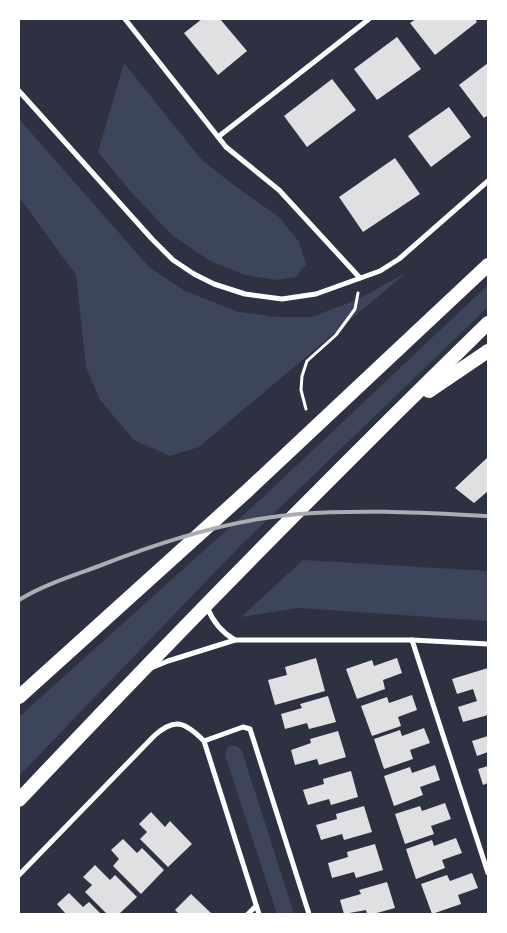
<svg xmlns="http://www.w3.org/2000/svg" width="507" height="933" viewBox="0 0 507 933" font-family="'Public Sans',sans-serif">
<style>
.green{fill:#3c4559}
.building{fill:#e0e0e3}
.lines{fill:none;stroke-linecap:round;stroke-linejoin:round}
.path{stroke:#fff;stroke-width:3}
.minor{stroke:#fff;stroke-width:5}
.trunk{stroke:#fff;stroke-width:14}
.rail{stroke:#abadb3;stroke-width:4}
</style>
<rect width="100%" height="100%" fill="#2d3142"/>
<g class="green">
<polygon points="124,63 201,159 227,180 279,217 299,242 306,264 296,277 277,280 245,275 210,261 172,235 131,192 98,152"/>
<polygon points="19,119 149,267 185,291 239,312 275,317 312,317 358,299 406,273 199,447 170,456 134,440 100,400 86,367 76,275 19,197"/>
<polygon points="488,285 488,307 240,546 19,776 19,717 261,499"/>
<polygon points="303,560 488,571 488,621 299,608 241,617"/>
<polygon points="231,746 237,746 242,751 294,914 277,914 225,755 227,748"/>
</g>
<g class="building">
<polygon points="202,19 220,19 247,51 218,75 184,33"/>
<polygon points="416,19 475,19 477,22 435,55 410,23"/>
<polygon points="397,37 421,69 377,100 354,69"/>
<polygon points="488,63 488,115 484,118 459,85"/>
<polygon points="332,79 356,110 307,147 284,116"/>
<polygon points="449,107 471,137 431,167 408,136"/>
<polygon points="395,158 420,194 363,232 339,197"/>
<polygon points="488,457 488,491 474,503 455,488"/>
<polygon points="316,658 325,691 275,705 268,680 287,675 285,667"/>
<polygon points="397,658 402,673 383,680 385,689 357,699 346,669 372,660 374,666"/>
<polygon points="488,668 488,715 463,722 458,707 477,701 473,689 457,694 452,679"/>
<polygon points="412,695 417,710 398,717 401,726 372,736 361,706 387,697 389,703"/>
<polygon points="328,696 336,722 309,729 307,723 285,729 281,714 302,708 300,704"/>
<polygon points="424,728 430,743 410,750 413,759 384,769 374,739 400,730 402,736"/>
<polygon points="338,731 346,757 319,765 317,759 295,765 291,750 311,743 310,739"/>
<polygon points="488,736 488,752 477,756 472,741"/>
<polygon points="435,765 440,780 420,787 423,795 394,806 384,776 410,767 412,773"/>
<polygon points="488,766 488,783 483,785 478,769"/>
<polygon points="351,771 358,797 331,805 329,799 308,805 303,790 324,784 323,779"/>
<polygon points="445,803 451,819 431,826 434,834 405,844 395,814 420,806 422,811"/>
<polygon points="364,806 372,832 344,840 342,834 321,840 316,825 337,819 336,814"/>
<polygon points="151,812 165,827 170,821 192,844 168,867 140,839 147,832 139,824"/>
<polygon points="456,838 462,853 442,860 445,868 416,879 406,849 432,840 434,846"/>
<polygon points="123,839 137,853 142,848 164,870 141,894 113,866 119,859 111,850"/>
<polygon points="375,844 383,870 356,878 354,872 332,878 328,863 348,857 347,852"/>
<polygon points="95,865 110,880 115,875 137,897 119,914 107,914 85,892 92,885 83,877"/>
<polygon points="472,873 478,888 458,895 461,904 432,914 421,884 447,875 450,881"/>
<polygon points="387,882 395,908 373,914 367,914 366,910 344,914 340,900 361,894 359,890"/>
<polygon points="69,893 83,907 89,902 101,914 64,914 65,913 57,904"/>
<polygon points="191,894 212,914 179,914 175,910"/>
</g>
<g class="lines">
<polyline class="path" points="306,409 301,390 302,376 307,361 336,335 355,309 358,293"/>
<g class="minor">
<polyline points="125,19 226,147 279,190 360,278"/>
<polyline points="19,91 152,239 173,260 194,274 214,284 245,294 282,299 316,294 380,271 399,259 488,181"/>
<polyline points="218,137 369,19"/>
<path d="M207,607c6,15 14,25 28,33"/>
<polyline points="412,640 488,873"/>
<polyline points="151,668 168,661 235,640 412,640 488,644"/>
<polyline points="204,741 243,727 250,729 309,914"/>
<path d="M19,875l135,-139c21,-19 31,-14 50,5l55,173"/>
<polyline points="248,914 256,906"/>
</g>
<g class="trunk">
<polyline points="429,391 488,351"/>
<polyline points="19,697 246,492 488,265"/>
<path d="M19,800c153,-162 309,-321 469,-477"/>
</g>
<path class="rail" d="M19,600c24,-15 53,-24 80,-34 61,-24 134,-47 200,-52 63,-5 127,-1 189,2"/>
</g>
<rect width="507" height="933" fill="none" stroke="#ffffff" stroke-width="40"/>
</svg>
